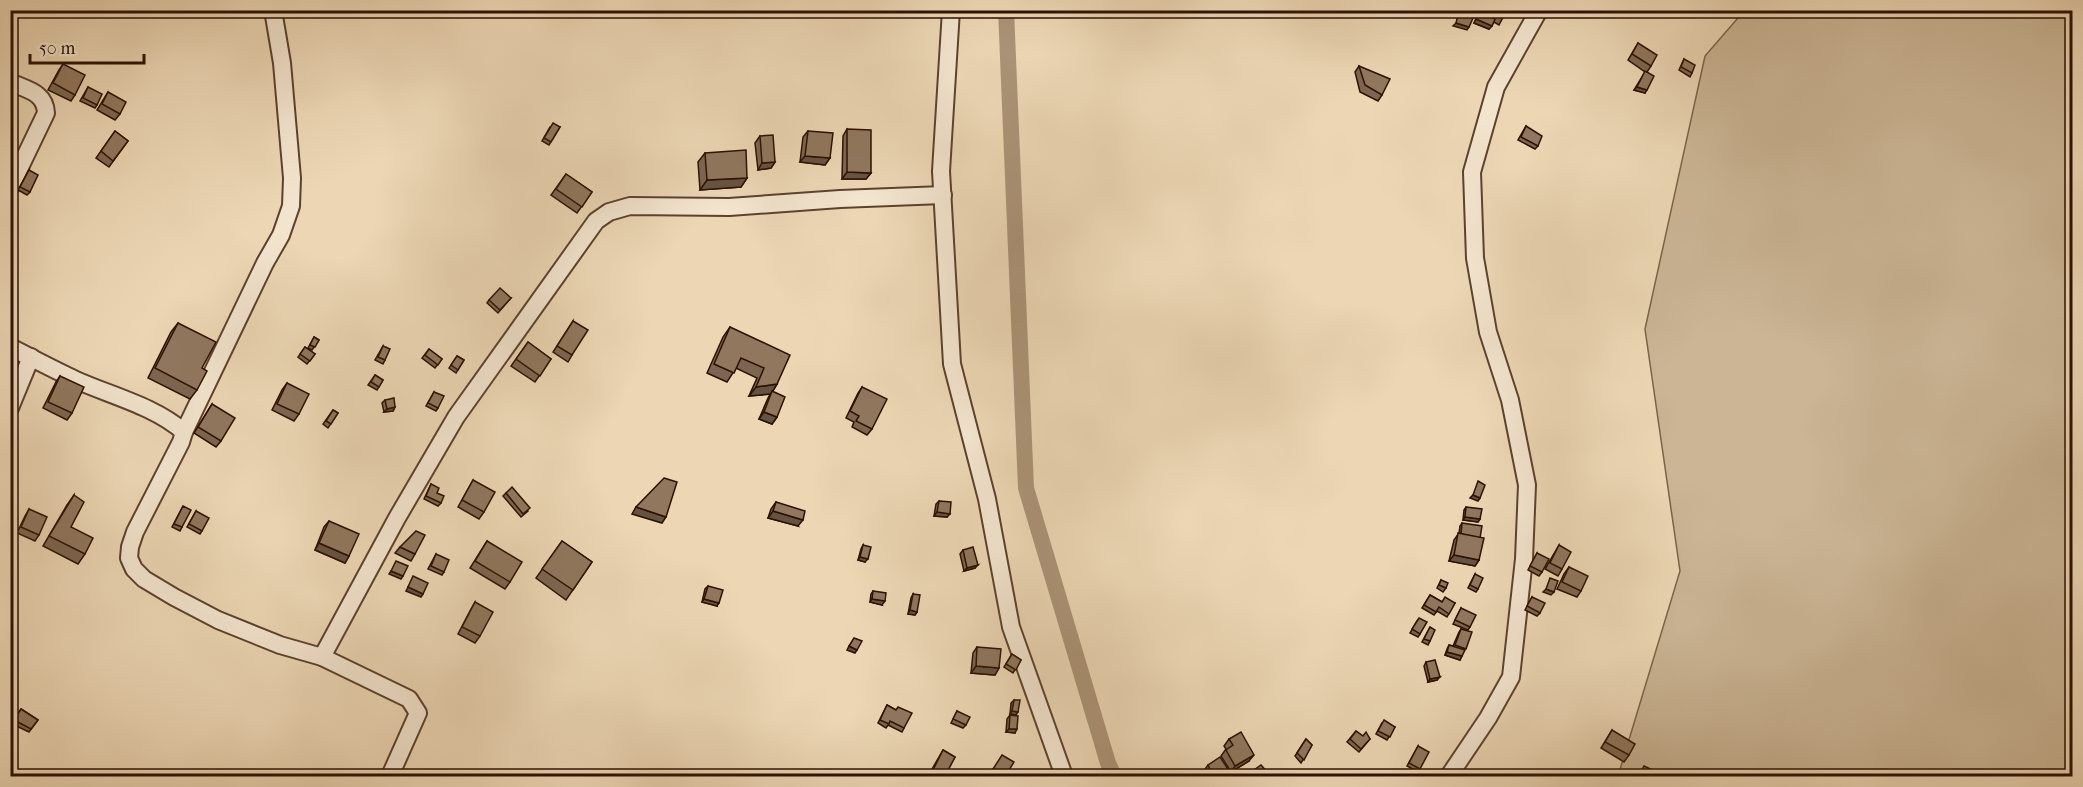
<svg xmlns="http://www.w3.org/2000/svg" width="2083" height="787" viewBox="0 0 2083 787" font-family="'IM FELL French Canon',serif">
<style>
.green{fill:#cbb595;stroke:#7c634a;stroke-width:1.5}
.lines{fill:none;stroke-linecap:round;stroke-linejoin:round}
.canal{stroke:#ab9377;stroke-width:16}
.minor-casing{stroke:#5c422d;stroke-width:20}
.minor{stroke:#f3e4ce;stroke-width:16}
.wall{fill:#7c6651;stroke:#2c1100;stroke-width:1.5}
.shaded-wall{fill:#655342;stroke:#2c1100;stroke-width:1.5}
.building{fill:#90775e;stroke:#2c1100;stroke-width:1.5}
</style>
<rect width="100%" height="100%" fill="#ecd6b4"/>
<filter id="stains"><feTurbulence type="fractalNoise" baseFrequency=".00333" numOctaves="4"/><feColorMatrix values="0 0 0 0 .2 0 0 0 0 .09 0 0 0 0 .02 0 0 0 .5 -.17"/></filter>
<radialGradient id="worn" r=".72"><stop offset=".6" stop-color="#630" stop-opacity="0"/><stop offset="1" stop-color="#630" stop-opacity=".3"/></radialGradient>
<polygon class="green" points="1744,11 2072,11 2072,776 1618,776 1680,571 1645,329 1705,56"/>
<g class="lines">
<polyline class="canal" points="1006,10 1026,488 1108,763 1114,776"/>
<defs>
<g id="minor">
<polyline points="951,10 941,171 952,364 987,499 1011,627 1064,776"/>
<path d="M10,82c17,8 35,10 36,31l-36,75"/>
<path d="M10,347c22,11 44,23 66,33 36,16 78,26 108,52l-3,10 -46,90 -5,15 -1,11 5,11 10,10 30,18 44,23 62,25 42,12 87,42 9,14 -28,63"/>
<polyline points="10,408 31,357"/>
<polyline points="184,432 265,263 281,235 291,206 292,178 282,63 273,10"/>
<polyline points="322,657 397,518 456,417 596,221 609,212 630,206 729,207 840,199 943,195"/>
<polyline points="1449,776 1488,718 1511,677 1524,559 1527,485 1510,400 1488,332 1475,258 1472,172 1496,87 1539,10"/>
</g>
</defs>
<use href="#minor" class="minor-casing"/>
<use href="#minor" class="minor"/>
</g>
<g class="wall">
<polygon points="1477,10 1507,10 1499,25 1494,22 1489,29 1474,23 1479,12"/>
<polygon points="1638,43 1651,66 1647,72 1645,93 1634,90 1645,72 1628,60"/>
<polygon points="1684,59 1692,73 1690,77 1679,70"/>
<polygon points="63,64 75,95 71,101 48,90 59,70"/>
<polygon points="1359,66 1382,95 1378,101 1360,92 1355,72"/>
<polygon points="88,87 97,105 95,108 80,101"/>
<polygon points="108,92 120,114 115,120 97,110"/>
<polygon points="1526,126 1538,146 1535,149 1518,140"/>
<polygon points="550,127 560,127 549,145 542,141"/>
<polygon points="847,129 871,173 866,179 842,179 843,136"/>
<polygon points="115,131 128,141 109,167 96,158"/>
<polygon points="808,131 830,158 825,165 800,162 803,137"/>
<polygon points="760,136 775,162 771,168 758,170 755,143"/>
<polygon points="705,153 747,178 741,187 700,190 698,162"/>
<polygon points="29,170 30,192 27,195 18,190"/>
<polygon points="566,174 592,192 577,213 551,195"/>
<polygon points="511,298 498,313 487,303 489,300"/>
<polygon points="573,321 572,355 568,362 553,352"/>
<polygon points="178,323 202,368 197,390 190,399 148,378 171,332"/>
<polygon points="730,327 777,384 771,394 749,396 757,378 736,368 727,382 707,373 723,337"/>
<polygon points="314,337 319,340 312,350 308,348"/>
<polygon points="528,342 551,359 535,382 511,366"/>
<polygon points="383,346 385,360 383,364 375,360"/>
<polygon points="305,347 315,354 307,364 298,357"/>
<polygon points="429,349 442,359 435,368 422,358"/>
<polygon points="457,356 464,360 456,373 449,368"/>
<polygon points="375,375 383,380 377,390 368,385"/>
<polygon points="60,376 72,413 67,420 43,408 56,382"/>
<polygon points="287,383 299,414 294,421 272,410 282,390"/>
<polygon points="862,387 872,429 867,435 852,427 854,422 846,418 858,393"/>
<polygon points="772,391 777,417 772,424 759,419 768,398"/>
<polygon points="434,392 438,408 436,411 426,406"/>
<polygon points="385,400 395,407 393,411 384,412 382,403"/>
<polygon points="212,404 221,441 216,447 194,433"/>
<polygon points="333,410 338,413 328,428 323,424"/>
<polygon points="473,480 484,512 479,519 458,507"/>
<polygon points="431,484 437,493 441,503 438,506 424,499"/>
<polygon points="506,493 528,511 521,517 503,496"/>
<polygon points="74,495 71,527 85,554 78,564 43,546 67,505"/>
<polygon points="939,501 947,517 934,516 936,504"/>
<polygon points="776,502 798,526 768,518 771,509"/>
<polygon points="183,506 182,527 180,531 172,527"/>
<polygon points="1466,507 1480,519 1478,522 1463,520 1464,510"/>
<polygon points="29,509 39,535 35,541 17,533 25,516"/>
<polygon points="196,511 202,531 200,534 187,527"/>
<polygon points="329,521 349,556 345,563 315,550 324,527"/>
<polygon points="1462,523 1480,538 1479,560 1475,566 1449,561 1454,540 1459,533 1460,526"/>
<polygon points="487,541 510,582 505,589 470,568"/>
<polygon points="562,541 592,562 566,600 536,578"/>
<polygon points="863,545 865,562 858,560 861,549"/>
<polygon points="1559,545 1562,569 1558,576 1545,569"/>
<polygon points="400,547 415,554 411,561 395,553"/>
<polygon points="963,550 975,568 964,571 960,554"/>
<polygon points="1537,553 1542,572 1539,576 1528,570"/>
<polygon points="436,554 444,572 442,575 428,569"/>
<polygon points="1569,567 1581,591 1577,597 1557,589 1564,574"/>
<polygon points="1475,574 1478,589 1476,592 1468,588"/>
<polygon points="1441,580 1446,588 1443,592 1437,588"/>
<polygon points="708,586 717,606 702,602 705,589"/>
<polygon points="873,591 882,605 870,602 871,594"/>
<polygon points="913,594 917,612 915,615 908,614 911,598"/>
<polygon points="1430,595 1442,602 1455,603 1447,617 1437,611 1434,615 1422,608"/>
<polygon points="1532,597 1540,613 1537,616 1525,610"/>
<polygon points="475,602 480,636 475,643 458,634 471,609"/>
<polygon points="1461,608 1470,627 1468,630 1453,624"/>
<polygon points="1417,621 1420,634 1418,637 1410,633"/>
<polygon points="1430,627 1430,641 1428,645 1422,642"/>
<polygon points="1461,629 1464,651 1460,660 1445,655 1447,649 1449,645 1453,646 1459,632"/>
<polygon points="977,647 999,668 995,675 971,673 973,653"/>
<polygon points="1012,654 1021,660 1013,673 1004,667"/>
<polygon points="1426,662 1437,680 1428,682 1424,666"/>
<polygon points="1014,700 1016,715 1010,714 1011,703"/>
<polygon points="887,705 896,710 904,728 902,732 888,725 886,728 878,723"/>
<polygon points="21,709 38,720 29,732 12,724"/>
<polygon points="957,711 966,725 963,728 951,723"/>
<polygon points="1010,715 1015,733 1006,732 1007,719"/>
<polygon points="1382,723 1395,727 1387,740 1376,734"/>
<polygon points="1612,730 1629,755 1624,762 1601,748"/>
<polygon points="1356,731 1363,736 1370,739 1359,752 1347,742"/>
<polygon points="1229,739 1249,761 1231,772 1221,756 1226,749 1224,746"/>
<polygon points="1306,739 1312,745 1301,763 1295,756"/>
<polygon points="1418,746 1420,769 1418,772 1407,766"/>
<polygon points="943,750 955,757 944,777 928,776"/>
<polygon points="1208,765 1232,775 1231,777 1206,777 1203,772"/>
<polygon points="1251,772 1268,773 1265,777 1250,777 1249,775"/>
</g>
<g class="shaded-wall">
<polygon points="1476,19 1492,26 1489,29 1474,23"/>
<polygon points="1456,23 1469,27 1467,30 1453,26"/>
<polygon points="1637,87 1647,90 1645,93 1634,90"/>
<polygon points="805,156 830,158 825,165 800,162"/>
<polygon points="775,162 771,168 758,170 762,163"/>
<polygon points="847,172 871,173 866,179 842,179"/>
<polygon points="747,178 741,187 700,190 707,180"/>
<polygon points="777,384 771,394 749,396 756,387"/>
<polygon points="395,407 393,411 384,412 387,409"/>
<polygon points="764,412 777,417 772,424 759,419"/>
<polygon points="1473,495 1480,498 1478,501 1470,498"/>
<polygon points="636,507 666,517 662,523 632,514"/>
<polygon points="773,511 803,520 798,526 768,518"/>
<polygon points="937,512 950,514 947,517 934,516"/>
<polygon points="1465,517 1480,519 1478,522 1463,520"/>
<polygon points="319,543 349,556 345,563 315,550"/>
<polygon points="1454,555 1479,560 1475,566 1449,561"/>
<polygon points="860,557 868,559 865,562 858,560"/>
<polygon points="978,565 975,568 964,571 967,568"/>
<polygon points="391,571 403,576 401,579 389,574"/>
<polygon points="408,587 423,594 421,597 406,591"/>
<polygon points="1546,589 1554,592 1551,595 1543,592"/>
<polygon points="704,599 719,603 717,606 702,602"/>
<polygon points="872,599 885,601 882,605 870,602"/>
<polygon points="910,610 917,612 915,615 908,614"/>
<polygon points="849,646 857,650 855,653 847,650"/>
<polygon points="1447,652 1462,656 1460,660 1445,655"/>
<polygon points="976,666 999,668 995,675 971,673"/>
<polygon points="1440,677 1437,680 1428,682 1430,679"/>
<polygon points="1012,711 1018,712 1016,715 1010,714"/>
<polygon points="1009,729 1017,729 1015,733 1006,732"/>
<polygon points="1254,755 1249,761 1231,772 1235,766"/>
<polygon points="993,769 1006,775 1005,777 999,777 991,773"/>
</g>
<g class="building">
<polygon points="1499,10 1507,10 1505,15"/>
<polygon points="1459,11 1473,18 1469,27 1456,23"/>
<polygon points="1480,11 1495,19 1492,26 1476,19"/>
<polygon points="1638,43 1657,55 1651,66 1632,54"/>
<polygon points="1684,59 1695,65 1692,73 1681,67"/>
<polygon points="63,64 85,75 75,95 53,83"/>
<polygon points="1359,66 1390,79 1382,95 1365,85"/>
<polygon points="1645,71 1654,76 1647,90 1637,87"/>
<polygon points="88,87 102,94 97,105 83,98"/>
<polygon points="108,92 126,102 120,114 102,104"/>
<polygon points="553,123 560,127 551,142 544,138"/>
<polygon points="1526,126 1542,136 1538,146 1521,137"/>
<polygon points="847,129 871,130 871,173 847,172"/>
<polygon points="115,131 128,141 113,161 101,151"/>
<polygon points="808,131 833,133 830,158 805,156"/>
<polygon points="773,135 775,162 762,163 760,136"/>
<polygon points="746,150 747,178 707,180 705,153"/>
<polygon points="29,170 38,175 30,192 20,187"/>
<polygon points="566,174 592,192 582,207 556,189"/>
<polygon points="500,288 511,298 500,310 489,300"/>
<polygon points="573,321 588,330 572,355 557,346"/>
<polygon points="178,323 216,342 202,368 207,371 197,390 155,368"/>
<polygon points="730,327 790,355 777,384 756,387 764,368 741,358 734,373 714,364"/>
<polygon points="314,337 319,340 315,347 310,345"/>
<polygon points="528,342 551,359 540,376 516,359"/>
<polygon points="383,346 390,349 385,360 378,357"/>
<polygon points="305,347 315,354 310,361 300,354"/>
<polygon points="429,349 442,359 438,365 425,355"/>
<polygon points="457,356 464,360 458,370 451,365"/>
<polygon points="375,375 383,380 379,387 371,382"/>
<polygon points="60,376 84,387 72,413 48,402"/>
<polygon points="287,383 309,394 299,414 277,404"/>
<polygon points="862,387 887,399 872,429 856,421 859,416 850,411"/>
<polygon points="772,391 785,397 777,417 764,412"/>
<polygon points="434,392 444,396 438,408 428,403"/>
<polygon points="394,398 395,407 387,409 385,400"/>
<polygon points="212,404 235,418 221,441 198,427"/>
<polygon points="333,410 338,413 331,424 326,421"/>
<polygon points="664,478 677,482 666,517 636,507"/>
<polygon points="473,480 495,492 484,512 462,500"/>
<polygon points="1478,481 1485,485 1480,498 1473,495"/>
<polygon points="431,484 439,488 437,493 444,496 441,503 426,496"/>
<polygon points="512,487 530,508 523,514 506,493"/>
<polygon points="74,495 84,502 71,527 93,538 85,554 49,536"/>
<polygon points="939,501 951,502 950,514 937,512"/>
<polygon points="776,502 805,511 803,520 773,511"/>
<polygon points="183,506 191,510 182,527 174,524"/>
<polygon points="1466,507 1482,509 1480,519 1465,517"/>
<polygon points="29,509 47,517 39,535 21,527"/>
<polygon points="196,511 209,518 202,531 189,524"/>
<polygon points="329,521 359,534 349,556 319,543"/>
<polygon points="1462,523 1482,526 1480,538 1461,534"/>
<polygon points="416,531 425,535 415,554 400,547"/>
<polygon points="1458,533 1484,538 1479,560 1454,555"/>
<polygon points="487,541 522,562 510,582 475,561"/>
<polygon points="562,541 592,562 573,590 542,569"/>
<polygon points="863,545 871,547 868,559 860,557"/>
<polygon points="1559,545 1571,552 1562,569 1550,563"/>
<polygon points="973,547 978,565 967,568 963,550"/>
<polygon points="1537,553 1549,559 1542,572 1530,566"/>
<polygon points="436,554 449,560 444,572 431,566"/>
<polygon points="396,561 408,566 403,576 391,571"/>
<polygon points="1569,567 1588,576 1581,591 1562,582"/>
<polygon points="1475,574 1483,578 1478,589 1470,585"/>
<polygon points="413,576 428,583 423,594 408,587"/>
<polygon points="1550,578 1558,581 1554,592 1546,589"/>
<polygon points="1441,580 1448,583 1446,588 1439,585"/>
<polygon points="708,586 723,590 719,603 704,599"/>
<polygon points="873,591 886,593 885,601 872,599"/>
<polygon points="913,594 920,595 917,612 910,610"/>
<polygon points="1430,595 1442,602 1445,597 1455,603 1449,614 1439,607 1436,612 1424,605"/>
<polygon points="1532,597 1545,603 1540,613 1527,606"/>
<polygon points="475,602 493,612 480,636 462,627"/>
<polygon points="1461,608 1476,615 1470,627 1455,620"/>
<polygon points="1419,618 1427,622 1420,634 1412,629"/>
<polygon points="1430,627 1435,630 1430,641 1424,639"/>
<polygon points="1461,629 1472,632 1466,649 1455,645"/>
<polygon points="854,638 862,641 857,650 849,646"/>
<polygon points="1449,645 1465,650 1462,656 1447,652"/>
<polygon points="977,647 1001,649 999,668 976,666"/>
<polygon points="1012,654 1021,660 1016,670 1006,664"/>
<polygon points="1435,660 1440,677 1430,679 1426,662"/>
<polygon points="1014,700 1020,700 1018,712 1012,711"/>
<polygon points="887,705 896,710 898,707 912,713 904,728 890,721 889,724 880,720"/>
<polygon points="21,709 38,720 31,729 14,720"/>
<polygon points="957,711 970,717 966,725 953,719"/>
<polygon points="1010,715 1018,716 1017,729 1009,729"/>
<polygon points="1384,720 1395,727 1390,737 1378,731"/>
<polygon points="1612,730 1635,744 1629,755 1605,742"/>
<polygon points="1356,731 1363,736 1366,732 1370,739 1361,749 1350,739"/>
<polygon points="1241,732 1254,755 1235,766 1226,750 1233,745 1229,739"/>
<polygon points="1306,739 1312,745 1304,760 1297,753"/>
<polygon points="1418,746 1429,752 1420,769 1409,763"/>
<polygon points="943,750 955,757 945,776 933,770"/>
<polygon points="1002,755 1014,762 1006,775 993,769"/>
<polygon points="1220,757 1232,775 1230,777 1214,777 1208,765"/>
<polygon points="1261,765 1268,773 1263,777 1256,777 1251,772"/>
<polygon points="1644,766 1665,776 1664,777 1638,777"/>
<polygon points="1299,770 1308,775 1307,777 1295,777"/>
<polygon points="1593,771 1602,777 1590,777"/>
<polygon points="1235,772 1239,777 1232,777"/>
</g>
<rect width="2083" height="787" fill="none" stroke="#ecd6b4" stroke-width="36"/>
<rect x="12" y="12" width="2059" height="763" fill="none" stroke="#2c1100" stroke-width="3"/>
<rect x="18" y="18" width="2047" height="751" fill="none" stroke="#2c1100" stroke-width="1.5"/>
<path d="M30 54v9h114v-9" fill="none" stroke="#2c1100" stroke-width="3"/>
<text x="39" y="54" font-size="18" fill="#2c1100" stroke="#f3e4ce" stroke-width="4.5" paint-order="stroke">50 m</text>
<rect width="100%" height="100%" filter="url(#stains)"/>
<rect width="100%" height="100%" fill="url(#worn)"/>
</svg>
